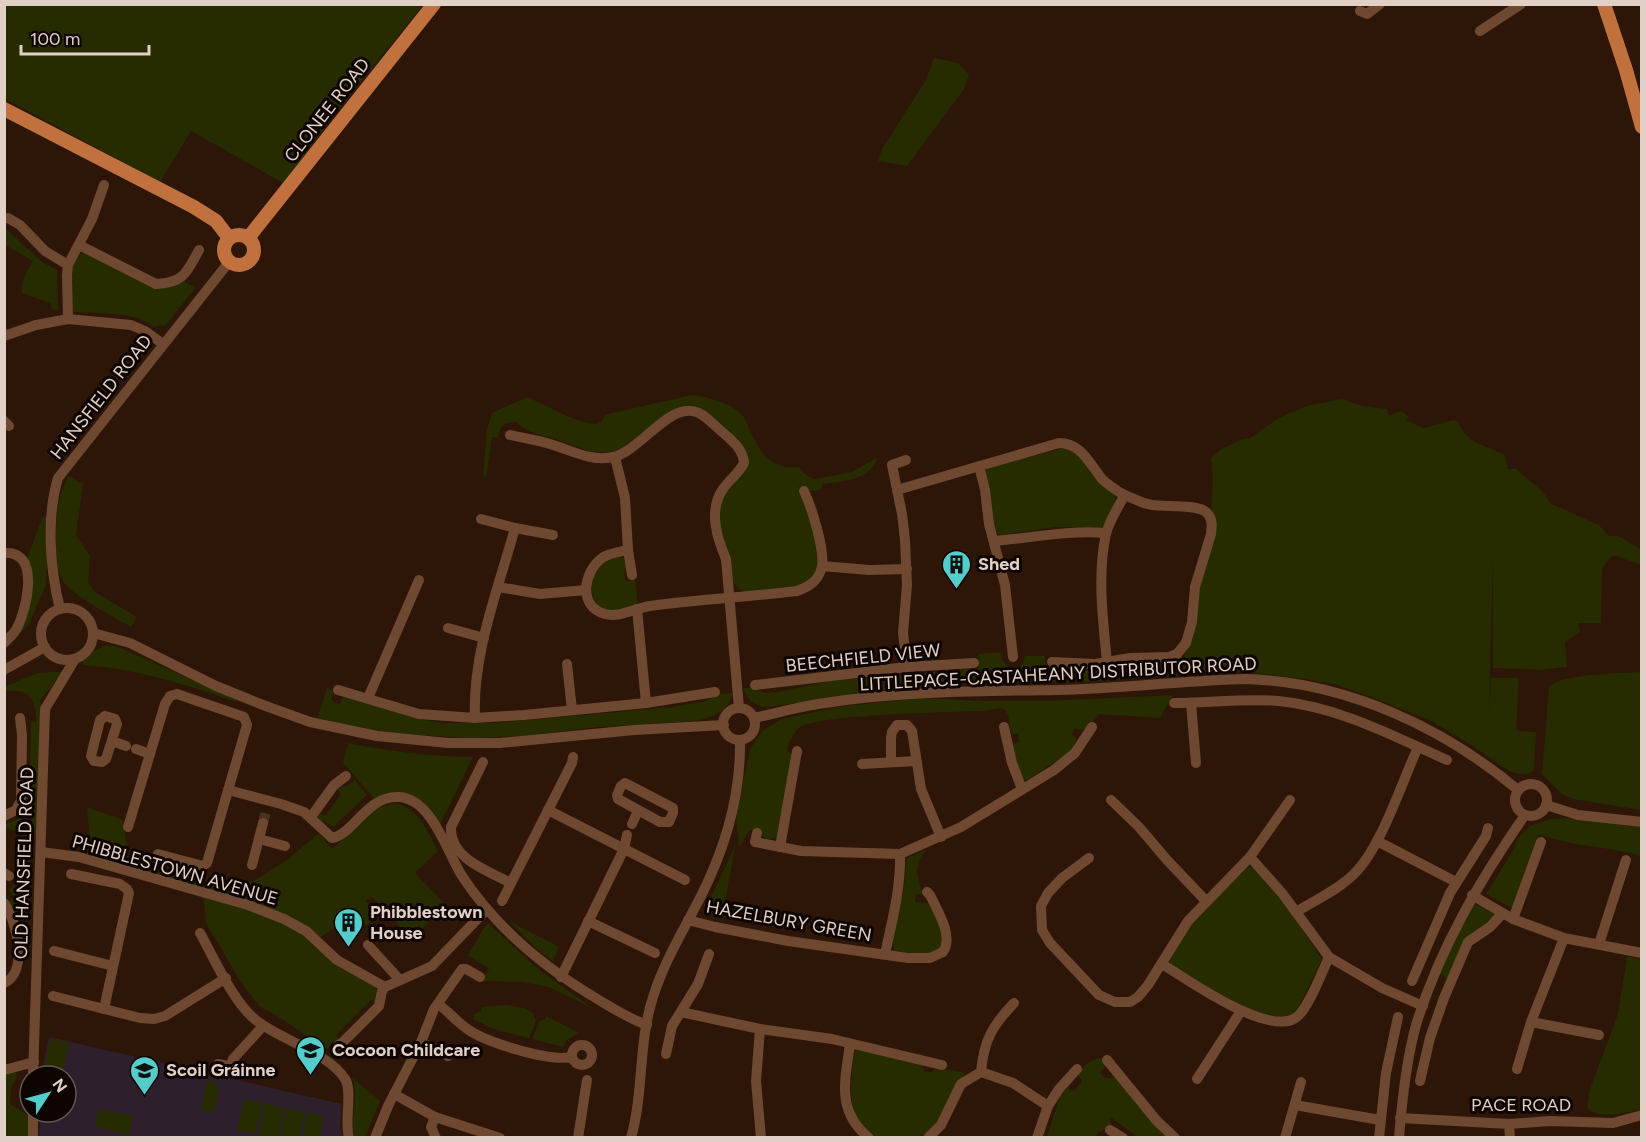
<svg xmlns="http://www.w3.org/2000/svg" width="1646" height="1142" viewBox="0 0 1646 1142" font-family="Figtree,sans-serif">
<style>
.education{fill:#2d1f2b}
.green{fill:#262b00}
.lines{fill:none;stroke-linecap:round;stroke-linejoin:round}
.minor-tunnel{stroke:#483224;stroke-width:10;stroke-dasharray:10 5;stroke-linecap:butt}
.minor{stroke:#6f4831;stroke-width:10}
.major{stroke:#c0713e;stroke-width:14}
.labels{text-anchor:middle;stroke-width:6;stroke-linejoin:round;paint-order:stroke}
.street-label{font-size:18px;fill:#e0d0c6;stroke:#0e0502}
.poi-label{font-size:18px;font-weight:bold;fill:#e0d0c6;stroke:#0e0502;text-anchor:start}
</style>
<rect width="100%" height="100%" fill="#2d1607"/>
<polygon class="education" points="49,1037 342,1104 340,1128 343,1137 39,1138 40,1112 66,1112 66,1076 41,1076"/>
<g class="green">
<polygon points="4,5 423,5 344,103 283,183 191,131 160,182 5,99"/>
<polygon points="934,58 958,63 969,74 964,89 907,166 878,161 883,147 926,80"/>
<path d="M7,230l35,32 15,8 1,41 -6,-2 -2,-6 -28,-10c-3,-11 6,-23 11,-32l-28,-16v-13z"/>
<path d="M84,253l63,32 9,3 28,-7 11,7 -30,38 -5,-1 -6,2c-21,-17 -55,-13 -81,-15 -1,-17 -8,-50 11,-59z"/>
<path d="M691,395c15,1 40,8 51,20 4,4 6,11 8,16 11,23 20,38 48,36l8,8 8,4 38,-7 24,-14 1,1c-8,22 -34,22 -54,25l-2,5 -8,2 -15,-4c8,22 29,65 15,88 -2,3 -6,7 -10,10l-58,7 -8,-4 -4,-7c-5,-21 -17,-48 -14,-70 4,-31 44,-35 21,-70l-40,-32c-8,-4 -12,-5 -21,-1l-61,43 -15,1 -14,-1 -37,-13 -19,-5 -10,-5 -6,-6 -10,1 -6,4 -3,10h-6l-6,41 -3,-3 4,-46 5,-16 35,-16c13,5 60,32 72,26 3,-2 5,-5 6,-8z"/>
<path d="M1342,399l21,7 24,3 2,6 13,-4 7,6 -4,3 19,8 29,-8 5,1c6,21 29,25 47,34l3,14h9c10,13 26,18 33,34l49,22 10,11h9l23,13v16l-25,-9h-4l-10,12 -1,55h-23l2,9 -15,10 2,25 -27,3 -47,-2v-111l-4,158 2,-37h28l-3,51 2,2 18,1 -2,39c-9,5 -15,4 -25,0l-44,-30 -36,-21 -63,-25 -29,-10 -32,-6 -57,-7h-31l-128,10 -108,1 -89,6 -124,18c-14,-1 -20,-6 -25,-19h9l14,5 12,-1 51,-11 150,-13 -1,-14 23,-2 1,8 7,8 13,-3 3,-9h20l1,13 100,-3v-5h27l7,-2 5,-4 8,-20 5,-42 18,-73 -5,-12 2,-27 -2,-23 10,-9 22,-10 7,-1 27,-19 29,-13z"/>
<path d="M1064,448c14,1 24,20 32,30 6,6 12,12 19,17 1,10 -7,28 -15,33l-44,-1 -56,8c-9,-8 -12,-46 -15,-60l1,-5 7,-4z"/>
<path d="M68,476l15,8 -7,51 14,21 -2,27 7,9 42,25 -6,10c-22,-13 -48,-25 -66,-43 -12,-13 -10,-60 -7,-77 1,-11 6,-21 10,-31z"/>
<polygon points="43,516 49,517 46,585 29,624 20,634 18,632 27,558"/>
<path d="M617,557l7,1 3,11 -3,5 2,7 9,-1 3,24c-9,3 -23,9 -32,6 -20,-8 -18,-37 -2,-48 3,-3 9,-4 13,-5z"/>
<path d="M105,646h9l9,3 114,51 -1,2c-48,-17 -100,-33 -152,-37l-2,-3 13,-12z"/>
<path d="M50,672h14l-24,28 3,10 -5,116 -3,12 -6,-36 2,-80 6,-1c-3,-24 -7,-32 -32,-30l-1,-4 33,-14z"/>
<path d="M1641,672v138l-68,-11 -11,-5 -20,-20 7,-87c10,-13 74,-14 92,-15z"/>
<path d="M327,688l7,4 -3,8 8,4 5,-9 80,25 21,3h49l178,-16 33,-6 16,-7 12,-1c-5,19 -21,25 -38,28l-97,6 -76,9 -51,2 -84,-5 -63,-13 -6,-3z"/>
<path d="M1173,695l-13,23 -62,-4 -5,8h-4l-4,7 -5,1 -5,-2 -3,6 4,5v5l-10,11 -39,25c-12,-6 -12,-23 -14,-35l6,-4 -1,-7h-7l-3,-19 -4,-6 -5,-1 -15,3c-29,1 -168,3 -185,17 -6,5 -12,17 -12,23l4,2 1,5 -15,79 -9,3 -6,-4 -1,-4 -11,-2 -11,17 -3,-29 14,-69 12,-18 19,-12 62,-13 80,-8 60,3h62z"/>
<path d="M348,743c42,9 83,13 125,14l-34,70 -18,-24 -47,-5 -31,-35z"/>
<polygon points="355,780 367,795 333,827 323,820 320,823 318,819 319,813 325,816 341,794 337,789 341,786 347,786"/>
<path d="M396,803c23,6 32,28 42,48l-23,22 29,30 -31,37 -41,-43 -6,4 12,12 -11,13 -6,-6 -8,6 -6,-7 -26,18 -5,7 61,44 -1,15 -5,-3 -35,35 3,6h-6l-6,8 -53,-35 -15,-8 -19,-25 -34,-58 -2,-23 -8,-9 -111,-32 5,-16 -3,-36 36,13 6,40 81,24 43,-3 34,-21 32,-27 13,16 45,-41z"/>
<polygon points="20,818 30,822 31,849 30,849 29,854 27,920 22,911 16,913 9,901 14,897 9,890 19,879 13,874 17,869 16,860 26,860 26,848 29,847 29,834 5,828 5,824"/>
<path d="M1565,818l76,9v29c-33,-10 -70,-9 -102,-22l-27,74 -26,-14 25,-40 7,-16 12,-12 21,-7z"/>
<polygon points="735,846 722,919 710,917 705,912 706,908"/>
<polygon points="927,849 919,860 917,872 922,894 916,894 915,902 929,903 937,920 943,940 939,950 924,955 894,951 893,937 904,887 907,858"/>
<path d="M1250,867l5,1 27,32 40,59 -24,50c-5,6 -13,9 -21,9 -20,2 -81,-38 -101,-50l-6,-6v-4l17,-29 59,-61z"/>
<polygon points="1476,904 1495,914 1496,917 1473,933 1448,981 1440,973 1471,906"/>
<polygon points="509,921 559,947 553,961 535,947"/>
<polygon points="489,924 538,969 594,1009 549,987 522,982 481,981 489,969 468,955 485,926"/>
<path d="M1627,956l14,3v150c-14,4 -42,11 -54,-1l3,-19 28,-75z"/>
<polygon points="506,1005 524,1008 533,1013 536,1021 529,1038 494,1029 473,1019 475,1014 481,1011 481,1007"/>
<polygon points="546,1016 579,1033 567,1040 563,1047 532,1039 540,1021 545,1019"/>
<polygon points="51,1039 69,1043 62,1076 43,1074"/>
<path d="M856,1050l66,14 2,7 7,1 5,-4 27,4 2,3c-18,14 -16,39 -33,54 -11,9 -21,8 -35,8 -5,0 -13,2 -18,0 -36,-8 -28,-58 -25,-84z"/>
<path d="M1101,1058l4,8 -5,7 5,5h10l53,59h-30l-28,-20 2,10 -14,5 -2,5 -50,1 14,-41 7,-9 7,3 8,-9 -4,-8c6,-9 13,-15 23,-16z"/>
<polygon points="16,1071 17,1076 11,1087 10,1104 29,1116 28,1137 5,1138 5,1072"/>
<path d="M352,1077l28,24 -15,36h-10c-6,-20 5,-40 -3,-60z"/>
<polygon points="208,1079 214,1082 219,1089 214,1112 200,1110"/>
<polygon points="244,1099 263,1103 255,1134 237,1130"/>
<polygon points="265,1103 284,1108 277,1137 258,1135"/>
<polygon points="286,1108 305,1112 299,1137 279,1137"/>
<polygon points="99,1109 133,1116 129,1135 95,1127"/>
<polygon points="307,1112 324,1116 320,1137 302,1137"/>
</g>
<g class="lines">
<polyline class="minor-tunnel" points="263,823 266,812"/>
<g class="minor">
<polyline points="1360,11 1367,14 1380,4"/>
<polyline points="1480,31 1521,4"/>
<polyline points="8,218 20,225 45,251 68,265"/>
<path d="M79,245l77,39c28,-1 31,-12 43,-34"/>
<polyline points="68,319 67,275 68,265 92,219 104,185"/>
<polyline points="4,336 36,325 68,319 131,325 145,331 163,344"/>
<polyline points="4,421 9,426"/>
<path d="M510,435c13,3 27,5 40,9 21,6 41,18 63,13 28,-6 58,-58 86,-44 8,4 15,12 22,18 10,9 22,17 23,32 -5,10 -15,17 -21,26 -15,21 -6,49 3,70l13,149"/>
<polyline points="615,457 625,498 628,550 632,575"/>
<polyline points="906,460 892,465 902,514 905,540 907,585 903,633 907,667"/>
<polyline points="979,466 985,490 989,524 1005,585 1013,657"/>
<path d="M897,490l162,-47c23,0 31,22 44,37 9,8 20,15 31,19 6,3 12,5 18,6 13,2 45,-1 54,7 7,6 6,14 5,22l-16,53 -3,35 -6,21 -9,11 -8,3 -39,1 -35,6 -43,-2"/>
<polyline points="481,519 515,528 553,535"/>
<path d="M994,541c38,-3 73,-11 112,-8"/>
<path d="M628,550c-9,2 -19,3 -26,8 -18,13 -25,48 3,56 14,4 31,-6 45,-8 49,-7 98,-9 147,-15 11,-4 20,-9 24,-21 6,-16 -10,-64 -17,-79"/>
<path d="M4,553c37,-3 23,55 13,75 -3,6 -8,10 -13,15"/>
<polyline points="822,566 869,570 907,569"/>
<polyline points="498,587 540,594 586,590"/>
<circle cx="67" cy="634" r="26"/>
<path d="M60,609c-10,-40 -14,-91 -2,-131l171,-216"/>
<polyline points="637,609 646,703"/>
<polyline points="448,628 484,638"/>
<polyline points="93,633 130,643 216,686 263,705 310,722 377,736 448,743 500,743 634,730 724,725"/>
<path d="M1107,662c-4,-41 -10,-88 -1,-128 3,-13 12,-26 18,-38"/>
<polyline points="567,664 572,710"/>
<polyline points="4,670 45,647"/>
<polyline points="755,685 907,667 974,663"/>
<polyline points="338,690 419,714 475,718 524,715 646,703 715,692"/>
<polyline points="368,698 419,580"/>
<path d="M1174,703c35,0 70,-5 105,-2 60,6 114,35 168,59"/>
<polyline points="1191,703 1196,763"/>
<circle cx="739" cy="724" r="16"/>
<polygon points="105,716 115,719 117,724 106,759 102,762 94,761 91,756 100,720"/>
<path d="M475,718c-3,-64 23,-128 40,-190"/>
<path d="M754,718c23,-5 47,-12 71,-15 78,-12 157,-12 235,-13 43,-1 85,-5 127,-8 20,-1 40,-3 59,-3 100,3 197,48 272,111"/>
<polyline points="1004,727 1012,763 1022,789"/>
<polyline points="112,741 126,746"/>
<polyline points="136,749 150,754"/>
<path d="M483,762l-32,65c-2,31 37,44 60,56"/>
<polyline points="891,762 891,738 892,732 897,725 907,725 912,731 921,789 941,837"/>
<polyline points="862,764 916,761"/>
<polygon points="625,783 673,808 673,813 669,822 660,822 618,799 617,795 621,786"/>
<circle cx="1531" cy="800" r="16"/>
<path d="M228,790l53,14 23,8 28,26c22,-4 35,-43 67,-41 33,2 48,55 63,79 35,53 82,92 137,124 15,9 31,19 48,25"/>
<polyline points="1111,800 1139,827 1167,860 1206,901"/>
<polyline points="1546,805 1578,815 1642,822"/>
<polyline points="548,810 685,880"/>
<polyline points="4,816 16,810 21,801 22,735 20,718"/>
<polyline points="311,817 334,785 346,776"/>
<polyline points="632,824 638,811"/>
<polyline points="128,827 165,704 170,696 177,694 244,717 247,725 207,863 203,866 158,854"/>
<polyline points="757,833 755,842 801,851 900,854 961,827 1054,770 1075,753 1092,727"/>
<polyline points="259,839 285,846"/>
<polyline points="1377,841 1456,882"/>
<polyline points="780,847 797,751"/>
<polyline points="41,852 79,857 248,905 284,919 306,931 337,960 385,987"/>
<polyline points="1250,857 1282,893 1329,957 1382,988 1423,1006"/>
<polyline points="1089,858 1062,878 1048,893 1041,906 1042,930 1050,943 1099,995 1115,1002 1130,1002 1138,997 1148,985 1188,921 1250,857 1290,800"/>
<polyline points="252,865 263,823"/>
<polyline points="4,873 9,876"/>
<polyline points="71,874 120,884 127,889 129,893 104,1009"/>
<polyline points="1472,895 1513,919 1564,938 1642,953"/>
<polyline points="502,901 572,763 573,757"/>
<path d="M4,903c13,18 25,69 0,80"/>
<path d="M1296,912c19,-12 42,-22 58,-38 27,-26 48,-92 64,-127"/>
<polyline points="1513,919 1541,842"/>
<path d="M688,920l27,7 73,14 120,17h22l13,-6c11,-16 -6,-42 -13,-57l-3,-3"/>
<polyline points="588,921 655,953"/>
<path d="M200,933c14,25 34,71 57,88 24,19 72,32 88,58 8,11 -1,42 4,59"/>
<polyline points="1599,944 1626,860"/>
<polyline points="368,945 400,980"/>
<polyline points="54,951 113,966"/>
<path d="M885,954c7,-33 16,-66 15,-100"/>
<path d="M1162,964c25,15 112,78 137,51 11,-11 23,-43 30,-58"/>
<polyline points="561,977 624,849 627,835"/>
<polyline points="1412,981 1450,893 1486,836 1488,828"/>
<polyline points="53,996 140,1018 154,1019 165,1016 226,978"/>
<path d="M438,1004c10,7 18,17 28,24 18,14 83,34 106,29"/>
<polyline points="681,1012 760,1029 832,1039 942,1065"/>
<polyline points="1531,1022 1599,1035"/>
<polyline points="760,1029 756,1081 761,1138"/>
<polyline points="421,1042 448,1056"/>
<path d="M850,1044c-5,37 -14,67 19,94"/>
<circle cx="582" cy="1055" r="10"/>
<polyline points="337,1046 343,1042 379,1006 382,991 385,987 432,966 487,909"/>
<polyline points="666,1054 672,1026 698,984 709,954"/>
<polyline points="1107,1060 1157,1121 1175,1138"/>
<polyline points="218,1064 244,1069"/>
<polyline points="230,1066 233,1059 263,1026"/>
<polyline points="1517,1069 1531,1022 1564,938"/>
<polyline points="4,1070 34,1062"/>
<path d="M981,1072c3,-32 11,-46 33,-69"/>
<polyline points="33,1076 45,709 75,659"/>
<polyline points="1197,1079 1241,1011"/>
<polyline points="1420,1081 1430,1038 1444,998 1468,942 1490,927 1502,914"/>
<polyline points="394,1094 435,1117 500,1138"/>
<polyline points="1295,1105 1380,1120"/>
<polyline points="435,1117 431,1127 436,1138"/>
<polyline points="1400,1118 1509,1124 1550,1121 1613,1123 1642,1115"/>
<polyline points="1509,1124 1510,1138"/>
<polyline points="1110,1130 1123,1138"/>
<polyline points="33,1138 33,1112"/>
<polyline points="375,1138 388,1106 421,1042 434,1009 462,969 466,969 480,977"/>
<polyline points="578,1138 587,1080"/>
<path d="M631,1138c13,-46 7,-95 22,-141 11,-35 30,-66 47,-99 25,-49 41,-102 40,-158"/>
<polyline points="928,1138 941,1125 961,1084 981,1072 1013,1083 1048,1106"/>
<polyline points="1037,1138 1048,1106 1059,1089 1077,1069"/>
<polyline points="1285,1138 1301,1082"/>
<polyline points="1379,1138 1386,1073 1398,1017"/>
<path d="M1399,1138c3,-38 7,-77 17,-113 24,-77 63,-144 109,-210"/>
</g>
<g class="major">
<polyline points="1604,4 1626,70 1642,127"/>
<polyline points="4,109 194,207 216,221 229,238"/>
<circle cx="239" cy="250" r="15"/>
<polyline points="248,238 434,4"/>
</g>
</g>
<defs>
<symbol id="building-pin" viewBox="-11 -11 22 30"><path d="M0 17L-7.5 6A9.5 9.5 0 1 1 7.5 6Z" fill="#52cdcc" stroke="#0e0502"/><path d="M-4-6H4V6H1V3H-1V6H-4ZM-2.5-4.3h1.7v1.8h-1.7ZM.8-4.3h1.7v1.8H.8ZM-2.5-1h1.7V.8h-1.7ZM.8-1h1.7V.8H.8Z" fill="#111"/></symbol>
<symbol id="school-pin" viewBox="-11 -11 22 30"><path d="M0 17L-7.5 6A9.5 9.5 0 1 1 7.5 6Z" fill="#52cdcc" stroke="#0e0502"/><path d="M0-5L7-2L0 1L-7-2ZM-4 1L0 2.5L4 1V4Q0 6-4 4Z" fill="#111"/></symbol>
</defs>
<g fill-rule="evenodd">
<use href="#building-pin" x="940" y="548" width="33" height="45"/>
<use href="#building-pin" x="332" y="906" width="33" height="45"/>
<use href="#school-pin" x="294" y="1034" width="33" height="45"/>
<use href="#school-pin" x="128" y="1054" width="33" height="45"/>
</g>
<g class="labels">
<g class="street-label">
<text transform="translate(327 110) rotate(-52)" y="6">CLONEE ROAD</text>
<text transform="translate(101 397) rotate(-52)" y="6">HANSFIELD ROAD</text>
<text transform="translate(863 658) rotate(-6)" y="6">BEECHFIELD VIEW</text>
<text transform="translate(1058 674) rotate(-3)" y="6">LITTLEPACE-CASTAHEANY DISTRIBUTOR ROAD</text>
<text transform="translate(24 863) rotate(-88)" y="6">OLD HANSFIELD ROAD</text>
<text transform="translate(175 870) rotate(16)" y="6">PHIBBLESTOWN AVENUE</text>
<text transform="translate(789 921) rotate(10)" y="6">HAZELBURY GREEN</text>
<text x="1521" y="1111">PACE ROAD</text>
</g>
<g class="poi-label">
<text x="978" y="570">Shed</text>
<text x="370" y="918">Phibblestown<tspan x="370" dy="21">House</tspan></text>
<text x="332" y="1056">Cocoon Childcare</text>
<text x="166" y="1076">Scoil Gráinne</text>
</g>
</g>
<rect width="1646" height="1142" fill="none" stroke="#e0d0c6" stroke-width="12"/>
<g transform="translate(48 1094) rotate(54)"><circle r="28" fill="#0e0502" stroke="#625650" stroke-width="1.5"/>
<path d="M0-4.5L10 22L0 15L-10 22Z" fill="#52cdcc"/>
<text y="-9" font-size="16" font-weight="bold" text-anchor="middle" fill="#e0d0c6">N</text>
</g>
<path d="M21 45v9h128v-9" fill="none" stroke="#e0d0c6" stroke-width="3"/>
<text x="30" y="45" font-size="18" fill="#e0d0c6" stroke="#0e0502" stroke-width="4.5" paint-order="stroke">100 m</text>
</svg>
